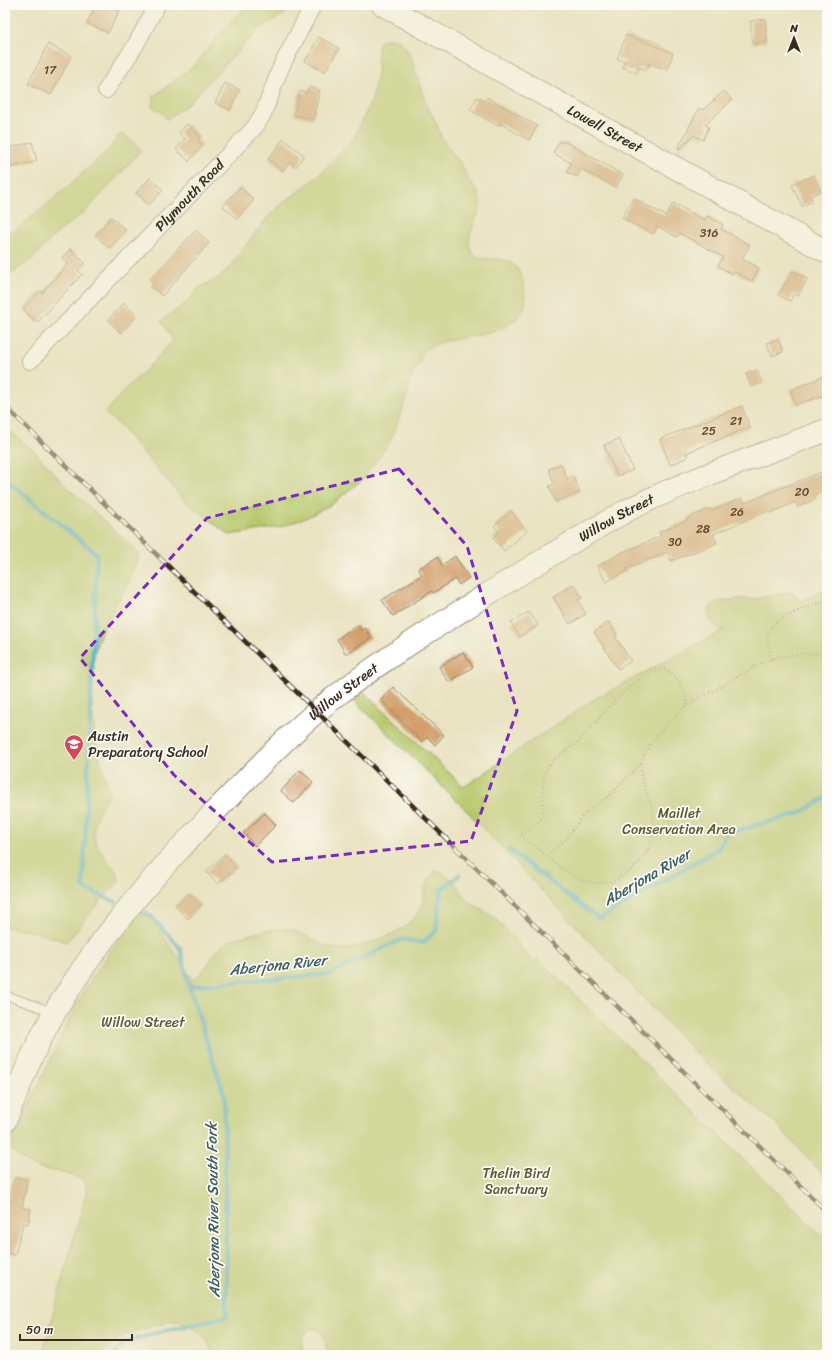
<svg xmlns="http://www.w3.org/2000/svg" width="832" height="1360" viewBox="0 0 832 1360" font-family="Sriracha,sans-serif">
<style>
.green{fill:#b6c769;stroke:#787844}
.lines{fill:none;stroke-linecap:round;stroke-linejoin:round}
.stream{stroke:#43abc3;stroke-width:4.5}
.building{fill:#d29e6a}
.lane-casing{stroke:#928670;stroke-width:10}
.street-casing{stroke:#928670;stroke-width:18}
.secondary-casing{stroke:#928670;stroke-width:24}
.path{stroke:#928670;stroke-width:2.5;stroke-dasharray:1 3;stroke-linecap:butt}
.lane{stroke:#fff;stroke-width:8}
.street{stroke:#fff;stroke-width:16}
.secondary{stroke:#fff;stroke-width:22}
.rail-casing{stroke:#3b2a1e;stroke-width:4.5}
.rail{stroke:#fdfcf7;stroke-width:3;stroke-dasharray:9;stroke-linecap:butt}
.marked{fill:none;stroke:#7b2cbf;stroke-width:3;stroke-dasharray:8 5;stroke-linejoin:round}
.labels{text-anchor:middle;stroke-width:3.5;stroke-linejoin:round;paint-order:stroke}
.number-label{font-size:12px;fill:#614731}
.street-label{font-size:14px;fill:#3b2a1e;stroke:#fdfcf7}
.poi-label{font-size:14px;fill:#3b2a1e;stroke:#fdfcf7;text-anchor:start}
.park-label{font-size:14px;fill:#605934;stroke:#fdfcf7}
.water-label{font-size:15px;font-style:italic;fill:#3e5e60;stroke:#fdfcf7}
</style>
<rect width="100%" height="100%" fill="#fdfcf7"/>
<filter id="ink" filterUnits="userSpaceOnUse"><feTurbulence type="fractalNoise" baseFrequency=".025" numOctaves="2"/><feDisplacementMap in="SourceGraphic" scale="8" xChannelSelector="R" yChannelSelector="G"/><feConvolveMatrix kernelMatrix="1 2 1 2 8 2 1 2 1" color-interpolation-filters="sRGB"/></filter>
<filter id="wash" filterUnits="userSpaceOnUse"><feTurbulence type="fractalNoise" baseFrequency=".012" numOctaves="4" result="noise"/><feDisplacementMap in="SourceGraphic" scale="16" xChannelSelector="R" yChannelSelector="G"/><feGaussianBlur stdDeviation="0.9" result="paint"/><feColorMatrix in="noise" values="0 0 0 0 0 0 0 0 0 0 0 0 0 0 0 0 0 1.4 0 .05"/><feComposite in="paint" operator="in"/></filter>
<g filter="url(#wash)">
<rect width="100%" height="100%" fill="#eae3c2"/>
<g class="green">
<polygon points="250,5 292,5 286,13 259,29 187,105 167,119 162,112 152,107 154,96 195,65 228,24"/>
<path d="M386,39l13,1c3,4 6,6 8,10 8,12 13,39 19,54 3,7 7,12 10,19 3,6 4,13 8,19 5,8 12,14 17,22 3,6 5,13 10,19 3,5 8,9 9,15 3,16 -15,35 -10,50 7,23 47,-7 54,39 1,7 3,15 0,21 -18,38 -76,21 -103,45l-1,10 -8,12 -6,25 -15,40 -28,39 -31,25 -24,13 -27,10 -52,8 -45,-35 -68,-78 -11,-9 23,-27 19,-17 26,-29 -12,-19 24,-17 14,-16 19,-10 10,-9 37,-49 13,-13 39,-30 37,-39 18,-39 5,-24 1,-29 3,-6z"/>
<path d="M121,134l5,2 15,13 -5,7 -47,52 -35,28 -20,22 -29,20v-43c12,-5 20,-13 30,-21 26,-20 48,-42 73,-64 5,-5 7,-11 13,-16z"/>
<path d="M5,427l29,24 30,33 75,69 -6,21 -32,58 -9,28 -3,45 4,12 3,26 13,51c-17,27 -23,40 -1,67 6,7 10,12 11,21l-17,17 -35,43 -33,-10 -29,-5z"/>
<path d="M827,590v589l-48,-52 -79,-69 -234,-248 -114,-112 11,-7 101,96 127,-86 133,-71c-9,-2 -12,-7 -16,-16l3,-8 5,-4 20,-3h19l34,-7 6,2 4,7z"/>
<path d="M435,871l6,1 13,9 13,19 28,18 38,43 5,-2 289,282v114h-500c-1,-12 -2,-22 -13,-27 -13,5 -13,14 -11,27h-88l-10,-17 -8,-8 -17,-8 -8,-1 -45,13 -28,21h-57l41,-151 3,-12 -1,-10c-15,-11 -35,-10 -52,-16 -8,-4 -15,-9 -21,-15l1,-13 64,-135 20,-33 43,-60 3,2 3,-2 47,70c20,-13 15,-31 41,-41 13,-5 41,-11 54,-10 15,2 27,14 41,18 19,7 59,-9 75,-20 6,-5 15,-13 17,-20 4,-13 3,-27 14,-36z"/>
</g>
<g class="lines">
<g class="stream">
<polyline points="5,479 97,554 83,888 116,902"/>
<polyline points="508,849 599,919 718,849 727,833 798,814 827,797"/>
<polyline points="189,986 330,974 402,939 422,943 436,931 441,890 459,875"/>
<polyline points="114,1355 122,1344 158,1332 227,1317 224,1094 189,986 180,948 151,916 141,912"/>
</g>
</g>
<g id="blocks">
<g class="building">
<polygon points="96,5 122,5 108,33 87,23"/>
<polygon points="765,19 767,42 753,44 750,21"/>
<polygon points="626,35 673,53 667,70 649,63 647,70 639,67 637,73 622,67 625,61 617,59"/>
<polygon points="319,37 339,48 325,72 305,61"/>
<polygon points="48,44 71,56 51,95 28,84"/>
<polygon points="225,83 240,90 230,110 215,103"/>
<polygon points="309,87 320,90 313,119 294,115 300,91 307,93"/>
<polygon points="724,91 732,100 705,125 709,127 703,140 694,135 679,149 678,148 699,108 703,110"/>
<polygon points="477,97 485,101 487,97 537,126 529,140 499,123 498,126 470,110"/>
<polygon points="187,124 200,137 197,140 203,145 189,161 176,149 185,139 179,133"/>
<polygon points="283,139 304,155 296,167 290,162 283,171 268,159"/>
<polygon points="560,141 563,143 564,141 623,175 616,188 582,169 577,177 567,172 571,163 553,153"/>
<polygon points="32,142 37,161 5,169 5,149"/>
<polygon points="814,175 821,191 810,196 813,201 802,206 792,185"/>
<polygon points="150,178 163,190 149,205 136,193"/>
<polygon points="240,187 254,200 237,219 223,206"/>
<polygon points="633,198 666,216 673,203 705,220 708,216 723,225 721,229 750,245 742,259 759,268 752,281 735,272 733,274 718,266 723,257 679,233 677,237 657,226 653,234 622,218"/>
<polygon points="111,217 126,230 109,248 95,235"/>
<polygon points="196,230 209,243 162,296 151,286 154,283 150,279"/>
<polygon points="70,249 85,263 78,270 82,274 37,323 23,309 40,291 42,293 68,264 62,258"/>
<polygon points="792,271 807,279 798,296 794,294 790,301 778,295"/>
<polygon points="124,303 137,316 121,333 108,320"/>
<polygon points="778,339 783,352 772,356 767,343"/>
<polygon points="757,370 762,383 751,387 746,374"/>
<polygon points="827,375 827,394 796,405 790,390"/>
<polygon points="742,406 750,427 686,453 688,457 670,465 660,439"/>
<polygon points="619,439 633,470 617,476 604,445"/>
<polygon points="561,464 567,479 573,476 580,492 556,502 549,486 554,484 549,469"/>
<polygon points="827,470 827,490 814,495 816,499 798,507 796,502 770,513 769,511 713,534 717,543 671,561 668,552 626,569 627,571 606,582 597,566 623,552 661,536 659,532 688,520 687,518 710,509 711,511 742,498 744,503"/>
<polygon points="511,511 527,531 504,551 493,538 499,532 494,526"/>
<polygon points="455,556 469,578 459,585 455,579 433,593 432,591 393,616 382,600 422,575 418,569 437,557 442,565"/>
<polygon points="574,584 582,598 578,600 586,614 570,624 553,597"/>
<polygon points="529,612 538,625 520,637 511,623"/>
<polygon points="609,622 617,635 615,637 631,661 618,669 594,632"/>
<polygon points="357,625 361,631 365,628 371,638 346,654 337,639"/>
<polygon points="463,652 473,667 449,682 439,667"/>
<polygon points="393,687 444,735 435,745 427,737 422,742 381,700"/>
<polygon points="300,770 313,782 294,803 281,791"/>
<polygon points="265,813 276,825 255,846 243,833"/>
<polygon points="225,854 237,867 218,884 206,872"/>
<polygon points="188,893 201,905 188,919 175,906"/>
<polygon points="15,1177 27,1180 22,1208 31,1210 28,1224 23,1223 15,1255 5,1252 5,1207"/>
</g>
</g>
</g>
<g filter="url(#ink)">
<use href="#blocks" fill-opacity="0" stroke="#928670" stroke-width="1"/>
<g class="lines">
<defs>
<polyline id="lane" points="5,995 53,1012"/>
<g id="street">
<polyline points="106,90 135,46 157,5"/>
<path id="s1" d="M30,361l225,-234 8,-13 18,-47 32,-62"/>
</g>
<g id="secondary">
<path id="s2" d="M383,5l444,247"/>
<path id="s3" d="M5,1121c15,-37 30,-76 51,-111 48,-80 110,-149 175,-215 35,-36 69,-72 109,-102 52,-40 107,-73 162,-108 41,-25 82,-51 124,-74 62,-32 136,-56 201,-81"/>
</g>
</defs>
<use href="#lane" class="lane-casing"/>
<use href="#street" class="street-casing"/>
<use href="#secondary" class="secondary-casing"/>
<g class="path">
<path d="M771,659c-1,-8 -6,-19 -3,-27 6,-15 44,-26 59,-32"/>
<path d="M688,705c-4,-11 -6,-24 -16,-32 -25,-19 -76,50 -91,66 -11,12 -29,17 -36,33 -3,9 -2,34 -3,45l-7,9 -15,9c36,24 68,73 113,33 15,-13 21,-26 20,-45 0,-5 0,-10 -1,-15 -4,-16 -14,-29 -10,-47 4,-17 32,-45 46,-56 8,-6 19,-11 29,-16 17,-10 34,-22 53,-29 17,-7 39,-6 57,-7"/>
<polyline points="547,856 565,840 585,813 610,795 642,762"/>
</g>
<use href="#lane" class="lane"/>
<use href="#street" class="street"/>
<use href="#secondary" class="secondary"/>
<defs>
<polyline id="rail" points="5,406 827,1212"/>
</defs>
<use href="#rail" class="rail-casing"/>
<use href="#rail" class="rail"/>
</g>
</g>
<path d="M0 0H832V1360H0ZM399,469l68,77 50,165 -46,130 -199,21 -98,-87 -94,-117 127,-140z" fill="#eae3c2" fill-opacity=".55" fill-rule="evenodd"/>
<path class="marked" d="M399,469l68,77 50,165 -46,130 -199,21 -98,-87 -94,-117 127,-140z"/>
<defs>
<symbol id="school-pin" viewBox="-11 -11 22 30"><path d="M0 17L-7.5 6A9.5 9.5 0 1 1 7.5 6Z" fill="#d1495b" stroke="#fdfcf7"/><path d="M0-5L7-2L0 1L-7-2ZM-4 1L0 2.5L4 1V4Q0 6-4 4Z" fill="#fff"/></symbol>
</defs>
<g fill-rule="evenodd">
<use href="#school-pin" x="63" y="733" width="22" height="30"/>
</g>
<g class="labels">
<g class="number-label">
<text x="50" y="74">17</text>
<text x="709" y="237">316</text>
<text x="736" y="425">21</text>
<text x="709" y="435">25</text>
<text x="802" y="496">20</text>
<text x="737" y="516">26</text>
<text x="703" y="533">28</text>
<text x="675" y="546">30</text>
</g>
<g class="street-label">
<text dy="5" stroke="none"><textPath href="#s2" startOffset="254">Lowell Street</textPath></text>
<text dy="5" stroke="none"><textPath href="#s1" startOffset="230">Plymouth Road</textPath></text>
<text dy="5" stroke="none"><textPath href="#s3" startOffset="877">Willow Street</textPath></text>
<text dy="5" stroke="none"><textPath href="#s3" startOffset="553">Willow Street</textPath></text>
</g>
<g class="poi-label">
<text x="88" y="741">Austin<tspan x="88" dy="16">Preparatory School</tspan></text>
</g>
<g class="park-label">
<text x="679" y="818">Maillet<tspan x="679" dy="16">Conservation Area</tspan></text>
<text x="143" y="1027">Willow Street</text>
<text x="516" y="1178">Thelin Bird<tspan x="516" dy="16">Sanctuary</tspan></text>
</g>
<g class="water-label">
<text transform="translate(647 877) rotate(-30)" y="5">Aberjona River</text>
<text transform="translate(278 965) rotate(-6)" y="5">Aberjona River</text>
<text transform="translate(213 1210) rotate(-91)" y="5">Aberjona River South Fork</text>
</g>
</g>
<rect width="832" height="1360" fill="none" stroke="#fdfcf7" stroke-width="20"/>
<g transform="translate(794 38)" stroke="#fdfcf7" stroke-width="3" paint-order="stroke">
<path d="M0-3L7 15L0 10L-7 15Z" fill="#3b2a1e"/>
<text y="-6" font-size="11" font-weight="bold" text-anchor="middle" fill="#3b2a1e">N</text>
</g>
<path d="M20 1334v6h112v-6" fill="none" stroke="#3b2a1e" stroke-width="2"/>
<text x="26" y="1334" font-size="12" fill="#3b2a1e" stroke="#fdfcf7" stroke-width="3" paint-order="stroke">50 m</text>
</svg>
